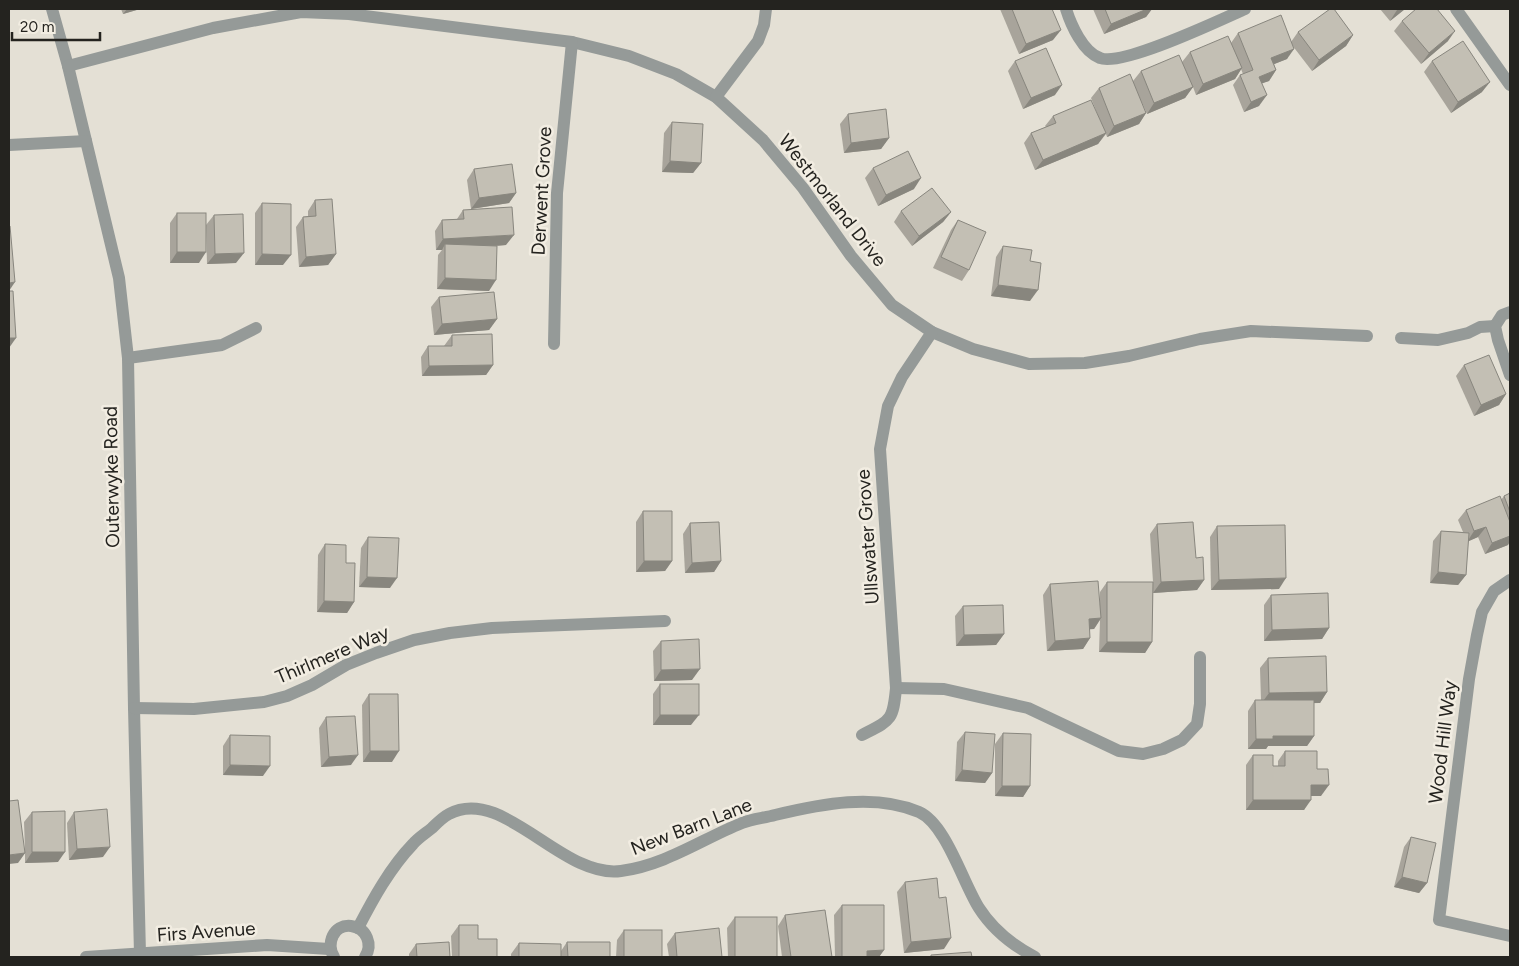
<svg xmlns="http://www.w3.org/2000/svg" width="1519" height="966" viewBox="0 0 1519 966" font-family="Figtree,sans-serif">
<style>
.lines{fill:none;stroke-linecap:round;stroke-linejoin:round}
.minor{stroke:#959a98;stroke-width:12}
.wall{fill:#a8a49b}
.shaded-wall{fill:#88867e}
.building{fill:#c3bfb4;stroke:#88867e}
.labels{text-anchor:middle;stroke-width:5;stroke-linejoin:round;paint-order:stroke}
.street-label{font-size:19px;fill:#24231f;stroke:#f2ede2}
</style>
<rect width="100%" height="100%" fill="#e4e0d5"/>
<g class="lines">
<g class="minor">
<polyline points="52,9 68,66 119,278 128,358 134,708 140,954"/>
<path d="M1066,9c5,16 17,43 34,49 22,9 120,-38 145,-49"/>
<polyline points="1456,9 1510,85"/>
<polyline points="68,66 213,28 301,12 349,14 572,42 629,56 676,74 716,97 763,140 803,188 851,256 892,305 932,332 973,349 1029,364 1085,363 1129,356 1200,339 1251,331 1367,336"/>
<polyline points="716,97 758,41 764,25 766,9"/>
<polyline points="9,145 86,141"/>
<polyline points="1510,312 1502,315 1495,326 1498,340 1510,375"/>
<polyline points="1401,338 1438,340 1468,333 1480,327 1495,326"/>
<polyline points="554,344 557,193 572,42"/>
<polyline points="128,358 222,345 256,328"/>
<polyline points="1510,580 1494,591 1482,612 1477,635 1469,679 1439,920 1510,936"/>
<polyline points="896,688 944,689 1028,708 1119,751 1143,754 1163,749 1182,740 1197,724 1200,704 1200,657"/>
<polyline points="134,708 194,709 264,702 287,696 312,685 346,665 376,653 414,640 450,633 492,628 665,621"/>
<path d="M862,735c29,-15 31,-14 34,-47l-16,-239 8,-43 14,-29 30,-45"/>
<path d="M358,928c15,-29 32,-60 55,-84 5,-6 13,-11 19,-16 5,-5 11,-11 17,-14 54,-29 113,65 172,57 45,-6 81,-32 121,-48 10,-4 22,-5 33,-8 46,-11 100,-22 144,-3 27,12 44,71 60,96 14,22 33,37 56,49"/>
<polyline points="86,957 267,945 329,949"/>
<path d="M334,957c-8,-13 -1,-33 17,-31 16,2 22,19 14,31"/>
</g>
</g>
<g class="wall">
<polygon points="121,9 140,9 123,14"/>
<polygon points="1000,9 1052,9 1053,40 1019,54"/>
<polygon points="1093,9 1152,9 1146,17 1104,34"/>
<polygon points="1380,9 1405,9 1390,21"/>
<polygon points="1402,21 1448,41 1421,64 1394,31"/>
<polygon points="1298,32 1353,35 1346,46 1312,71 1292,45 1287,59 1274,64 1276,70 1269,81 1262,83 1259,106 1244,112 1233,85 1240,75 1243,74 1241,69 1235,79 1196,95 1193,87 1185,98 1147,114 1140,98 1146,113 1139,124 1107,137 1106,134 1098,144 1035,170 1024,143 1031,133 1046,127 1045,126 1053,116 1101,123 1091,98 1099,88 1133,81 1141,71 1182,62 1190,52 1231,43 1238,33 1291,42"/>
<polygon points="1015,61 1055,95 1023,109 1008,71"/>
<polygon points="1432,61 1482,92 1451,113 1424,72"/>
<polygon points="848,114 889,138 881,149 844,153 840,124"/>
<polygon points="672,122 701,163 693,173 662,172 664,133"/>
<polygon points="873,168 914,189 878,206 865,178"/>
<polygon points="474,169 516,193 509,203 471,209 467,180"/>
<polygon points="315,200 336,254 328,265 299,267 296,227 303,217 308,216 308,211"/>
<polygon points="262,203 283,265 255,265 255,213"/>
<polygon points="463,210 506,245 497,246 489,291 437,289 438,255 442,250 436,250 435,231 442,220 457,219"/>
<polygon points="901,211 951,212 943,222 912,246 894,222"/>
<polygon points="177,213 199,263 170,263 170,223"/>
<polygon points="214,215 236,263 207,264 206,225"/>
<polygon points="958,220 969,270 962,281 933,268 951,230"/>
<polygon points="1003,246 1030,261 1030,301 991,296 996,257"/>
<polygon points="439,297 497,319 489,330 434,335 431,307"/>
<polygon points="452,335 493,365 486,375 422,376 421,357 428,346 444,346"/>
<polygon points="1464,365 1506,394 1499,405 1474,416 1456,376"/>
<polygon points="1510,493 1510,541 1508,545 1485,554 1478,537 1468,541 1466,575 1458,585 1430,583 1433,541 1441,531 1463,532 1458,520 1466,510 1501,500 1504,496"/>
<polygon points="643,511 672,561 665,571 636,572 636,522"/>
<polygon points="690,523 721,561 714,572 685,573 683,534"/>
<polygon points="1157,524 1196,558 1204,580 1197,590 1153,593 1153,585 1152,642 1145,653 1099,652 1100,620 1094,629 1089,629 1090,638 1083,649 1047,651 1043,595 1050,584 1100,604 1100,592 1107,582 1153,582 1150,534"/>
<polygon points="1217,526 1279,589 1211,590 1210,537"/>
<polygon points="368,537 390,588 359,587 361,548"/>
<polygon points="325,544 346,563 354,602 347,613 317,612 318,555"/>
<polygon points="1271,595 1329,628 1322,639 1264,641 1264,605"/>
<polygon points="963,606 1004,634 996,645 956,646 955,616"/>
<polygon points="661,641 692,680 654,681 653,651"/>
<polygon points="1268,658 1327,692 1320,703 1314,703 1314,736 1307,746 1268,746 1266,749 1248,749 1248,711 1255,700 1261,700 1260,668"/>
<polygon points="660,684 691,725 653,725 653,694"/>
<polygon points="369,694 392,762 363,762 362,705"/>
<polygon points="326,717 351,765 321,767 319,728"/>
<polygon points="965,732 992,773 985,783 955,781 957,742"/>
<polygon points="1003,733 1030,786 1023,797 995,796 995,744"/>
<polygon points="230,735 263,776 223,775 223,746"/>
<polygon points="1285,751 1317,769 1321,796 1311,796 1304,810 1246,810 1246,765 1253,755 1273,766 1278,766 1278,761"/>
<polygon points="32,812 58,862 25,863 25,853 18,863 25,850 24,822"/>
<polygon points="74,812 103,857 69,860 67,823"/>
<polygon points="1411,837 1427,883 1419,893 1394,887 1404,847"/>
<polygon points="905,882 944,949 904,953 897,892"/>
<polygon points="842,905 884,950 879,957 835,957 834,915"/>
<polygon points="785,915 832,957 782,957 778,926"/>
<polygon points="735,917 777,957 728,957 727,928"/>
<polygon points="459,925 478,939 497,957 452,957 451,936"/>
<polygon points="624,930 662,957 616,957 617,940"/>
<polygon points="675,933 722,957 669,957 667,944"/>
<polygon points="567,942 610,957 511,957 511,954 519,943 561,951"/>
<polygon points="416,944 450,957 409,957 409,954"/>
</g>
<g class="shaded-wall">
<polygon points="127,9 140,9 123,14"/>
<polygon points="1147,9 1152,9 1146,17 1104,34 1111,24"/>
<polygon points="1399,9 1405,9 1390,21 1397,10"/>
<polygon points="1061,30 1053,40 1019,54 1026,44"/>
<polygon points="1455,31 1448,41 1421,64 1429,53"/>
<polygon points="1353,35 1346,46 1312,71 1319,60"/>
<polygon points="1294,49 1287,59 1264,68 1271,58"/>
<polygon points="1242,68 1235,79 1196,95 1203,84"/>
<polygon points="1276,70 1269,81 1252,87 1259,77"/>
<polygon points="1490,82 1482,92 1451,113 1458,102"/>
<polygon points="1062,85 1055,95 1023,109 1031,98"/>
<polygon points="1193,87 1185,98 1147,114 1154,103"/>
<polygon points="1267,95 1259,106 1244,112 1251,102"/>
<polygon points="1146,113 1139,124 1107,137 1114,126"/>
<polygon points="1106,133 1098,144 1035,170 1043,160"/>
<polygon points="889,138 881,149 844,153 851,143"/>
<polygon points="670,161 701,163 693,173 662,172"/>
<polygon points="921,178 914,189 878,206 886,195"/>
<polygon points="516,193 509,203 471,209 479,198"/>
<polygon points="951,212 943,222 912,246 919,236"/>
<polygon points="514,235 506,245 445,249 445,244 442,250 436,250 443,239"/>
<polygon points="177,252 206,252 199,263 170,263"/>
<polygon points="244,253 236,263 207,264 215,254"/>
<polygon points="262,254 291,255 283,265 255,265"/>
<polygon points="336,254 328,265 299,267 306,257"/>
<polygon points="445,278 496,280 489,291 437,289"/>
<polygon points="15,282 9,291 9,283"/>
<polygon points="998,285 1038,290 1030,301 991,296"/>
<polygon points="497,319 489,330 434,335 442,324"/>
<polygon points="9,338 16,338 9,348"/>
<polygon points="493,365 486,375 422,376 429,366"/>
<polygon points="1506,394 1499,405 1474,416 1481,405"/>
<polygon points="1486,527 1478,537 1467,542 1474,531"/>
<polygon points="1510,536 1510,541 1508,545 1485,554 1492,543"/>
<polygon points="644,561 672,561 665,571 636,572"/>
<polygon points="721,561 714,572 685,573 692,563"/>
<polygon points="1438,572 1466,575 1458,585 1430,583"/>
<polygon points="367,577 397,578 390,588 359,587"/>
<polygon points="1286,578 1279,589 1211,590 1219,580"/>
<polygon points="1204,580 1197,590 1153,593 1161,582"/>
<polygon points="324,601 354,602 347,613 317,612"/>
<polygon points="1101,618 1094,629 1081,630 1089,619"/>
<polygon points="1329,628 1322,639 1264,641 1272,630"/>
<polygon points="1004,634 996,645 956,646 964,635"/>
<polygon points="1090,638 1083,649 1047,651 1055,641"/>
<polygon points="1107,642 1152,642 1145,653 1099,652"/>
<polygon points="700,669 692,680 654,681 661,670"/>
<polygon points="1327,692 1320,703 1261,704 1269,693"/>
<polygon points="660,715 699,715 691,725 653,725"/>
<polygon points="1273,736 1314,736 1307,746 1268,746 1266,749 1248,749 1256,739"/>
<polygon points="370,751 399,751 392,762 363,762"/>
<polygon points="358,755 351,765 321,767 329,757"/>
<polygon points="230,765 270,766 263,776 223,775"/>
<polygon points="962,770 992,773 985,783 955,781"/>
<polygon points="1311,785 1329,785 1321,796 1304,796"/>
<polygon points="1002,786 1030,786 1023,797 995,796"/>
<polygon points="1253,800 1311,800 1304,810 1246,810"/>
<polygon points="110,847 103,857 69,860 77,849"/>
<polygon points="32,852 65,852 58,862 25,863"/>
<polygon points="25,853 18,863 9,864 9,855"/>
<polygon points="1402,877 1427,883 1419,893 1394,887"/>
<polygon points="951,938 944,949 904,953 911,942"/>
<polygon points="884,950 879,957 862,957 867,951"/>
</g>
<g class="building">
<polygon points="1012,9 1052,9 1061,30 1026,44"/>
<polygon points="1105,9 1147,9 1111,24"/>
<polygon points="1330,9 1334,9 1353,35 1319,60 1298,32"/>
<polygon points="1416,9 1437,9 1455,31 1429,53 1402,21"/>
<polygon points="1281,15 1294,49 1271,58 1276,70 1259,77 1267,95 1251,102 1240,75 1253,70 1238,33"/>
<polygon points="1228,36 1242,68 1203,84 1190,52"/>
<polygon points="1463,41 1490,82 1458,102 1432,61"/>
<polygon points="1046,48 1062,85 1031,98 1015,61"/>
<polygon points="1179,55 1193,87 1154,103 1141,71"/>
<polygon points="1130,74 1146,113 1114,126 1099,88"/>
<polygon points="1091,100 1106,133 1043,160 1031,133 1056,123 1053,116"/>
<polygon points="886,109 889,138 851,143 848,114"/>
<polygon points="672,122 703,124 701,163 670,161"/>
<polygon points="908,151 921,178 886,195 873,168"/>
<polygon points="512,164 516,193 479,198 474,169"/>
<polygon points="932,188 951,212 919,236 901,211"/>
<polygon points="332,199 336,254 306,257 303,217 316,216 315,200"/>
<polygon points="262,203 291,204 291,255 262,254"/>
<polygon points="512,207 514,235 443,239 442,220 464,219 463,210"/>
<rect x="177" y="213" width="29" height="39"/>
<polygon points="243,214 244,253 215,254 214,215"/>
<polygon points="958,220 986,232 969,270 941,257"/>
<polygon points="9,226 10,226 15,282 9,283"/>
<polygon points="445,244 497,246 496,280 445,278"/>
<polygon points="1003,246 1032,250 1030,261 1041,263 1038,290 998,285"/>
<polygon points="9,291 13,291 16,338 9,338"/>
<polygon points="494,292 497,319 442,324 439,297"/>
<polygon points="492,334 493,365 429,366 428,346 452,346 452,335"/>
<polygon points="1489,355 1506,394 1481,405 1464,365"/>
<polygon points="1510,493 1510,512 1504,496"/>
<polygon points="1500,496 1510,522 1510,536 1492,543 1486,527 1474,531 1466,510"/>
<polygon points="643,511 672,511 672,561 644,561"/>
<polygon points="719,522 721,561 692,563 690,523"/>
<polygon points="1193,522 1196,558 1203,557 1204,580 1161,582 1157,524"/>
<polygon points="1285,525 1286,578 1219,580 1217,526"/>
<polygon points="1441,531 1469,533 1466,575 1438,572"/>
<polygon points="368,537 399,538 397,578 367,577"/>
<polygon points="325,544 346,545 346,563 355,563 354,602 324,601"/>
<polygon points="1098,581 1101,618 1089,619 1090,638 1055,641 1050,584"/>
<polygon points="1107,582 1153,582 1152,642 1107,642"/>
<polygon points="1328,593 1329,628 1272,630 1271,595"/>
<polygon points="1003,605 1004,634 964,635 963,606"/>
<polygon points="699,639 700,669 661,670 661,641"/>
<polygon points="1326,656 1327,692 1269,693 1268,658"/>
<rect x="660" y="684" width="39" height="31"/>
<polygon points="369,694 398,694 399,751 370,751"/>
<polygon points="1255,700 1314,700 1314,736 1273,736 1273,739 1256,739"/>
<polygon points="355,716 358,755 329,757 326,717"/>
<polygon points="965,732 995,734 992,773 962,770"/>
<polygon points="1003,733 1031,734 1030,786 1002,786"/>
<polygon points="230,735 270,736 270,766 230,765"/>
<polygon points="1285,751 1317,751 1317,769 1328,769 1329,785 1311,785 1311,800 1253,800 1253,755 1273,755 1273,766 1285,766"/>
<polygon points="18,800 25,853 9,855 9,801"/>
<polygon points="107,809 110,847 77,849 74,812"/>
<polygon points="65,811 65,852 32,852 32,812"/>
<polygon points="1411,837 1436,843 1427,883 1402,877"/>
<polygon points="937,878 939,898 946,897 951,938 911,942 905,882"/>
<polygon points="842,905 884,905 884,950 867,951 867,957 842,957"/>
<polygon points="825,910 832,957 791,957 785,915"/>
<rect x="735" y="917" width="42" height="40"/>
<polygon points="459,925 478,925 478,939 497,939 497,957 459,957"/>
<polygon points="719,928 722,957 677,957 675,933"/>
<rect x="624" y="930" width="38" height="27"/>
<polygon points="449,942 450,957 417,957 416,944"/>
<polygon points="567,942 610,942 610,957 568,957"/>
<polygon points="519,943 561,944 561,957 519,957"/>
<polygon points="971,952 972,957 931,957 931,955"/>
</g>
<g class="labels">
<g class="street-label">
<text transform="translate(541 191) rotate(-87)" y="7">Derwent Grove</text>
<text transform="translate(833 200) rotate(52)" y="7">Westmorland Drive</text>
<text transform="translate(111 477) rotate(-91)" y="7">Outerwyke Road</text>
<text transform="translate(867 537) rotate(-94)" y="7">Ullswater Grove</text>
<text transform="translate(332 654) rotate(-23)" y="7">Thirlmere Way</text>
<text transform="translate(1442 742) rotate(-83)" y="7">Wood Hill Way</text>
<text transform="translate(691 826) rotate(-21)" y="7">New Barn Lane</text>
<text transform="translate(206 931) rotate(-4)" y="7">Firs Avenue</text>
</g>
</g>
<rect width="1519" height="966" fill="none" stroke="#24231f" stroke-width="20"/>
<path d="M12 32v8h88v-8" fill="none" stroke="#24231f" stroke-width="2.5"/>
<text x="20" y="32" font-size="15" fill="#24231f" stroke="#f2ede2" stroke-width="4" paint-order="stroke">20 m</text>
</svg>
